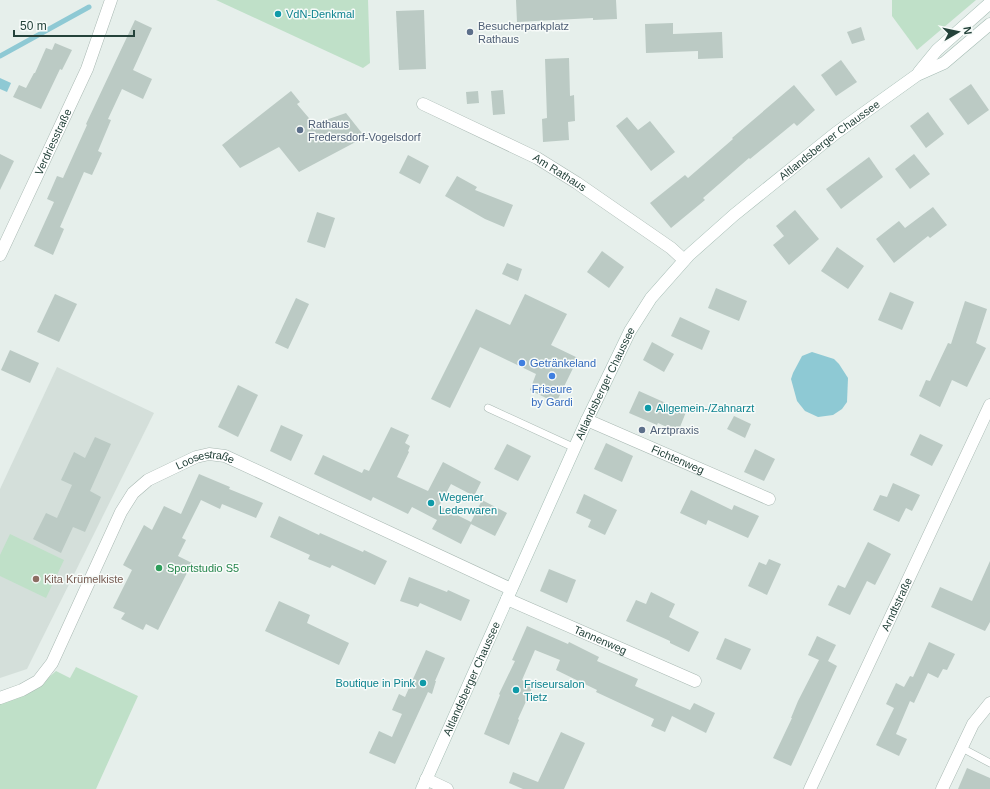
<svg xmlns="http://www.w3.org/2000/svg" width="990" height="789" viewBox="0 0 990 789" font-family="Helvetica,sans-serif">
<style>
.built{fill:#d4dfda}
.green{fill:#bfe0c8}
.water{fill:#8ec9d4}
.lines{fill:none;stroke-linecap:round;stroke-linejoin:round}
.stream{stroke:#8ec9d4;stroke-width:5}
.building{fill:#bbcac4}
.lane-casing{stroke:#a8b8b2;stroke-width:8}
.street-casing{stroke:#a8b8b2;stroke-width:13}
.secondary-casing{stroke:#a4bbb3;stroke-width:13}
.lane{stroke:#fff;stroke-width:7}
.street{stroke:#fff;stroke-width:12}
.secondary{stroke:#fff;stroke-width:12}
.culture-dot{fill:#0f9aa8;stroke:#f7fbf9;stroke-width:1.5}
.service-dot{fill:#5c6f8a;stroke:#f7fbf9;stroke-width:1.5}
.shop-dot{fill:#3f7fe0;stroke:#f7fbf9;stroke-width:1.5}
.leisure-dot{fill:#2e9e5b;stroke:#f7fbf9;stroke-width:1.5}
.education-dot{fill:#8d6e63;stroke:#f7fbf9;stroke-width:1.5}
.labels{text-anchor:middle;stroke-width:3;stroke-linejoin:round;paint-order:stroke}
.culture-label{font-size:11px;fill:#0d838f;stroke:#f7fbf9;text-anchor:start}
.service-label{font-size:11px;fill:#4e5e75;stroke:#f7fbf9;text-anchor:start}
.street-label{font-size:11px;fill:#24423a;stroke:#f7fbf9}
.shop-label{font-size:11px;fill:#366cbe;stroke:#f7fbf9;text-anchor:start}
.leisure-label{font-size:11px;fill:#27864d;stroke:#f7fbf9;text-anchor:start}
.education-label{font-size:11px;fill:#785e54;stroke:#f7fbf9;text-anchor:start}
</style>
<rect width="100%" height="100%" fill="#e6efeb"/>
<polygon class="built" points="57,367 154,413 27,669 0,678 0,489"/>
<g class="green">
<polygon points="216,0 368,0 370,63 363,68"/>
<polygon points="892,0 976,0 917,50 892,16"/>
<polygon points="10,534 64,560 46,598 0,576 0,555"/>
<path d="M76,667l62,29 -42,93h-96v-87c21,-8 40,-15 56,-31l14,7z"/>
</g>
<g class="water">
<polygon points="0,78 11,83 7,92 0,89"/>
<polygon points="812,352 834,359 839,364 848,378 847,402 842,409 833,415 818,417 805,411 797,401 791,379 793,373 802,356"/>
</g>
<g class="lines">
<polyline class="stream" points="0,56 89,7"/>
</g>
<g class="building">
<polygon points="516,0 616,0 617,19 593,20 593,18 517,22"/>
<polygon points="424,10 426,69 399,70 396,11"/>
<polygon points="135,20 152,28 133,70 152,79 143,99 122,89 108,119 111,120 98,151 102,153 92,175 84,172 60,227 64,229 53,255 34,246 54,202 47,199 57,176 63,178 87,125 86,124"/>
<polygon points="673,23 673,34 722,32 723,58 698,59 698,51 646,53 645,24"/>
<polygon points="861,27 865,40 852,44 847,32"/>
<polygon points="55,43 72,50 62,70 60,69 41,109 13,97 19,85 26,88 34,73 35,73 46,48 52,50"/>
<polygon points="569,58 570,96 574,95 575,121 568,122 569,140 543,142 542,119 547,118 545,59"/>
<polygon points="841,60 857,82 836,96 821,75"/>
<polygon points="971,84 989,110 968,125 949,99"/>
<polygon points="794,85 815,110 797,126 794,123 750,159 749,158 703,198 705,200 671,228 650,203 685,175 688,178 733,139 732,138"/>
<polygon points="503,90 505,114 493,115 491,91"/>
<polygon points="291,91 300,102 297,104 314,124 346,113 365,137 299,172 279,147 240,168 222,145"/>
<polygon points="478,91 479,103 467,104 466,92"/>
<polygon points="928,112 944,134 926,148 910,126"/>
<polygon points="627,117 638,130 650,121 675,152 651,171 616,126"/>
<polygon points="0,154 14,161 0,190"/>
<polygon points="914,154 930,174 910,189 895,169"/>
<polygon points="408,155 429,166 420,184 399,173"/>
<polygon points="869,157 883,177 841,209 826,189"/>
<polygon points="457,176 477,187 475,190 513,205 504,227 485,219 445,196"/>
<polygon points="933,207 947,225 930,238 928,236 894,263 876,239 899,221 905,228"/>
<polygon points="795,210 819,239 789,265 773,245 784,236 776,226"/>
<polygon points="317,212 335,218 325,248 307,242"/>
<polygon points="837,247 864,266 848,289 821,271"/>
<polygon points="602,251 624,267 609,288 587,272"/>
<polygon points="507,263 522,269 518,281 502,274"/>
<polygon points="716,288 747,301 739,321 708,308"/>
<polygon points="890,292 914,302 902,330 878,320"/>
<polygon points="55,294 77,304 59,342 37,332"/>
<polygon points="525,294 567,314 551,345 578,358 556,403 530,390 536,374 480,347 450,408 431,399 476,309 510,325"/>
<polygon points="296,298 309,304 288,349 275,343"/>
<polygon points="965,301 987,309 976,343 986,348 967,387 952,380 940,407 919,396 926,380 930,381 948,343 951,344"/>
<polygon points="680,317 710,331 702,350 671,336"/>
<polygon points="652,342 674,354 664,372 643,360"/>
<polygon points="10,350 39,363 30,383 1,370"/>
<polygon points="238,385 258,395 238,437 218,427"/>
<polygon points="639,391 686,412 678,432 658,423 657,425 629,413"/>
<polygon points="734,416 751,424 745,438 727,429"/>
<polygon points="281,425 303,435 291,461 270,451"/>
<polygon points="391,427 409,435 405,443 410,446 408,451 409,452 397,477 428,491 443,462 481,482 474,496 451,484 439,506 471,522 482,500 507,513 495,536 471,524 461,544 432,529 437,520 412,507 408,514 373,497 371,501 314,474 323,455 362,473 364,469 369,471"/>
<polygon points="920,434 943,445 932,466 910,455"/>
<polygon points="95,437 111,444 90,491 101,497 85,532 73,527 61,553 33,539 46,513 57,518 72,485 61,480 74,452 85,458"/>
<polygon points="606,443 633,456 622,482 594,469"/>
<polygon points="507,444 531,456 518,481 494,469"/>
<polygon points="755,449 775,459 764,481 744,472"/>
<polygon points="199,474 230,487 229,489 263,503 256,518 222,504 220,509 201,500 182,538 186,540 178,556 192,563 158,630 146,624 143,630 121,619 125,613 113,608 132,570 123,565 144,525 152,530 164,506 181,514"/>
<polygon points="893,483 920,495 912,511 906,508 899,522 873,510 880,495 887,497"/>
<polygon points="691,490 732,510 734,505 759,516 748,538 708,520 706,525 680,513"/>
<polygon points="584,494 617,510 605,535 588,527 591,520 576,513"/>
<polygon points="279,516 319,535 320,533 363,552 364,550 387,561 375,585 332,565 330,568 308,559 310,555 270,537"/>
<polygon points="868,542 891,554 875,585 867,581 850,615 828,605 838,585 845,588"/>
<polygon points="769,559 781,564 767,595 748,586 759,562 766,565"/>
<polygon points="990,561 990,622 985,631 931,607 940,587 972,601"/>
<polygon points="549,569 576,580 567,603 540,591"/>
<polygon points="409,577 447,592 448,590 470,600 461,621 420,603 418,607 400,601"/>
<polygon points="651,592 675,604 669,617 699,632 689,652 670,643 670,641 626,621 636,600 646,604"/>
<polygon points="279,601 310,615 307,623 349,643 339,665 265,631"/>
<polygon points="527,626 568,644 569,642 599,657 597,661 638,679 635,686 690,710 694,703 715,713 706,733 672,716 665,732 651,726 654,719 596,692 597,690 556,670 560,660 535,650 522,680 533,686 518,719 519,720 509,745 484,734 500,695 499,694 515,661 512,660"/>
<polygon points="817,636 836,645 828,661 837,666 791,766 773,758 792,718 791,718 798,701 819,660 808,655"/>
<polygon points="725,638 751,649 741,670 716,659"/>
<polygon points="929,642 955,654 947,670 943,669 938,678 928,673 914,703 910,701 896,734 907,739 899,756 876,745 894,708 886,704 896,683 904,687 910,676 913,677"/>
<polygon points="426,650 445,658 435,681 436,681 432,694 428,692 395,764 369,753 379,731 392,737 402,714 392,710 399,694 405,697"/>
<polygon points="561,732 585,743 564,789 523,789 509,783 513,772 538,782"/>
<polygon points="967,768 990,778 990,789 958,789"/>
</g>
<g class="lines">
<defs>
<g id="lane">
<polyline points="488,408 575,448"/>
<polyline points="962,748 990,763"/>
</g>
<g id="street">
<path id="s1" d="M423,104l114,54 40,25 94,65 13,12"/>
<path id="s2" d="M0,255l87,-186 24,-69"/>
<path id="s3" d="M587,420l182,79"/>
<path id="s4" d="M507,599l188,82"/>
<path id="s5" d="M0,698l22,-8 16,-9 14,-18 69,-151 12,-19 15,-13 48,-23 13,-3 16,2 286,133"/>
<polyline points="426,779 447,789"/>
<path id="s6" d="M810,789l180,-384"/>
<polyline points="942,789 973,724 990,703"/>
</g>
<g id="secondary">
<polyline points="919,72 937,50 990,3"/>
<path id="s7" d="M422,789l165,-369 43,-89 21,-33 38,-43 45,-40 67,-54 35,-28 81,-58 27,-12 46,-39"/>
</g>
</defs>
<use href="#lane" class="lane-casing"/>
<use href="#street" class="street-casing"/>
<use href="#secondary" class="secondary-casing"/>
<use href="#lane" class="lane"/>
<use href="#street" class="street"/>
<use href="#secondary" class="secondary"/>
</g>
<g class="culture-dot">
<circle cx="278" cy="14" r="4"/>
<circle cx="648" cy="408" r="4"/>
<circle cx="431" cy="503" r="4"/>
<circle cx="423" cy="683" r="4"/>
<circle cx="516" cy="690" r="4"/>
</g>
<g class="service-dot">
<circle cx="470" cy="32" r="4"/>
<circle cx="300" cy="130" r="4"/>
<circle cx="642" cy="430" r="4"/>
</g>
<g class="shop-dot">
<circle cx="522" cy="363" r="4"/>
<circle cx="552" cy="376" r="4"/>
</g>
<circle class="leisure-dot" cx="159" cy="568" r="4"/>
<circle class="education-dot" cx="36" cy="579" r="4"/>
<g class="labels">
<g class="culture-label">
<text x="286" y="18">VdN-Denkmal</text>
<text x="656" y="412">Allgemein-/Zahnarzt</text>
<text x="439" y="501">Wegener<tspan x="439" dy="13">Lederwaren</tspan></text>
<text x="415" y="687" text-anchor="end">Boutique in Pink</text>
<text x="524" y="688">Friseursalon<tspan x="524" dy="13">Tietz</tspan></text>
</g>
<g class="service-label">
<text x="478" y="30">Besucherparkplatz<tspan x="478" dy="13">Rathaus</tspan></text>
<text x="308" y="128">Rathaus<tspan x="308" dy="13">Fredersdorf-Vogelsdorf</tspan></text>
<text x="650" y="434">Arztpraxis</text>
</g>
<g class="street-label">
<text dy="4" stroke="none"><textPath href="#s7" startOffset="781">Altlandsberger Chaussee</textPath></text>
<text dy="4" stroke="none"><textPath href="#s2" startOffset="125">Verdriesstraße</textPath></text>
<text dy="4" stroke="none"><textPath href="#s1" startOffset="153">Am Rathaus</textPath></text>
<text dy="4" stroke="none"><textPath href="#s7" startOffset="445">Altlandsberger Chaussee</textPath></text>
<text dy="4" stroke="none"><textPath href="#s3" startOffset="99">Fichtenweg</textPath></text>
<text dy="4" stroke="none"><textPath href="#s5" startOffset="335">Loosestraße</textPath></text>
<text dy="4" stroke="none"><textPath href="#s6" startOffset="204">Arndtstraße</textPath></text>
<text dy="4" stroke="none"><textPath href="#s4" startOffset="102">Tannenweg</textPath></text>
<text dy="4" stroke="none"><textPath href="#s7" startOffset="121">Altlandsberger Chaussee</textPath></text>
</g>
<g class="shop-label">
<text x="530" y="367">Getränkeland</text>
<text x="552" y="393" text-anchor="middle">Friseure<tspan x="552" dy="13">by Gardi</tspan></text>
</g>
<g class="leisure-label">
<text x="167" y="572">Sportstudio S5</text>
</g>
<g class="education-label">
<text x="44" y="583">Kita Krümelkiste</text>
</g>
</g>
<g transform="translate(958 32) rotate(81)" stroke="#f7fbf9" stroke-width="3" paint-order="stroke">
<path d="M0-3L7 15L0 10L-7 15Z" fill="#24423a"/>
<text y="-6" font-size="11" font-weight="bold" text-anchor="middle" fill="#24423a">N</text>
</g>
<path d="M14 30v6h120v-6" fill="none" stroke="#24423a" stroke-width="2"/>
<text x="20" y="30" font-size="12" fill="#24423a" stroke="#f7fbf9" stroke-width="3" paint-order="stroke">50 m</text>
</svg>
